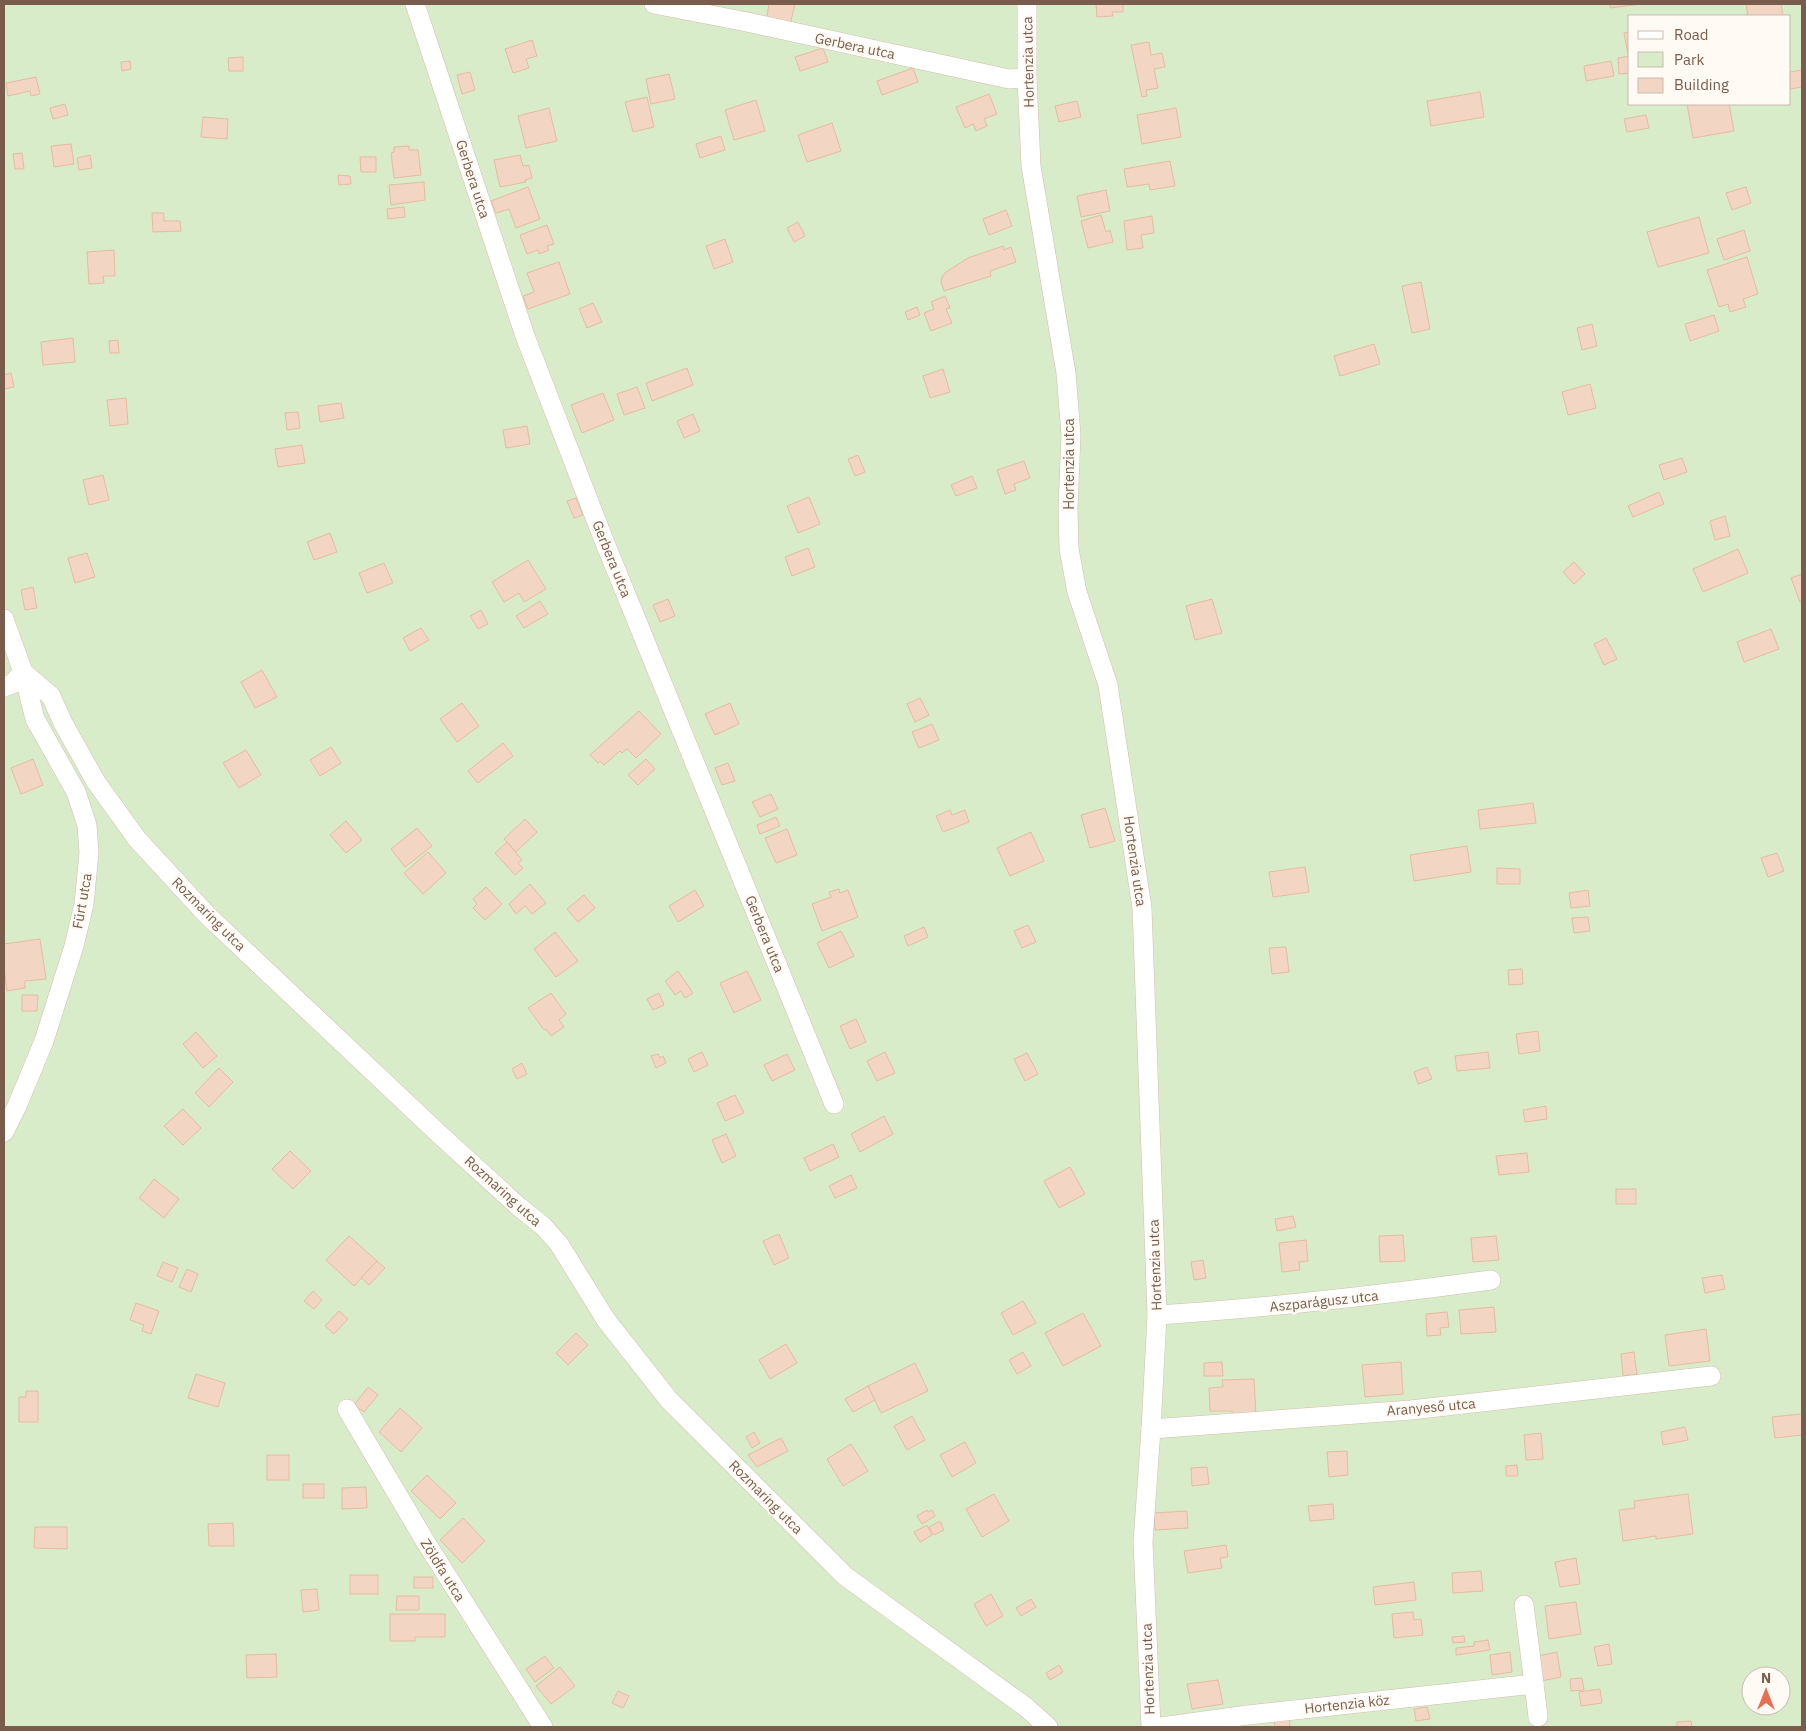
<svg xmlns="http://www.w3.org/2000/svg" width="1806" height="1731" viewBox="0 0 1806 1731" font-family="'IBM Plex Sans',sans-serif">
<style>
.green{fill:#d8ecc9;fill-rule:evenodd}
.building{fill:#f3d5c3;stroke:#e6bba3}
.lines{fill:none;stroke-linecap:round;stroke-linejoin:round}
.minor-casing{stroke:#d1beb0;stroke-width:20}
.minor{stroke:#fff;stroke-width:19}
.labels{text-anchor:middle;stroke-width:4.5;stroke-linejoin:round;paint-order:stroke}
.street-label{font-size:14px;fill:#7a5c4d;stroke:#fffaf3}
</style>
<rect width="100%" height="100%" fill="#fdf6ec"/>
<path class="green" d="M4,4h1798v1723h-1798zM1630,16h160v88h-160zM1751,1676h30v30h-30z"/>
<g class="building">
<polygon points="769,4 795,4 790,25 766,21"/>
<polygon points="1096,4 1123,4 1123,12 1112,12 1113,16 1097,17"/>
<polygon points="1610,4 1641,4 1610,8"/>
<polygon points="1746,4 1781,4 1783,16 1748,16"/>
<polygon points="1630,32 1630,55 1628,55 1624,33"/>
<polygon points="532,40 537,56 526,59 529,68 513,73 505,49"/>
<polygon points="1149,42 1151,55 1162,53 1165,67 1154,69 1158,88 1146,90 1147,96 1142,97 1131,45"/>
<polygon points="823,48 828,62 800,71 795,57"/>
<polygon points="1630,56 1630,73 1619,74 1618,58"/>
<polygon points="243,57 243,71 229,71 228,58"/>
<polygon points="130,61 131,69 122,71 121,62"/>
<polygon points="1611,61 1614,76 1586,81 1584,66"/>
<polygon points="913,68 918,82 882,95 877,81"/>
<polygon points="1802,70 1802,87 1790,89 1790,72"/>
<polygon points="470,72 475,90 462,94 457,75"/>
<polygon points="669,74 675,99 651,104 646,79"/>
<polygon points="36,77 40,94 31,96 30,91 8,96 6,83"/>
<polygon points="1480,92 1484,117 1431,126 1427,101"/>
<polygon points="989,94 997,114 984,119 987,126 976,131 973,124 965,128 956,107"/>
<polygon points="647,97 654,127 633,132 625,102"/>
<polygon points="756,100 765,131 734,140 725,110"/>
<polygon points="1077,101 1081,117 1059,122 1055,106"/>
<polygon points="65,104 68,115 53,119 50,108"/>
<polygon points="1687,104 1729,104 1734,131 1693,138"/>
<polygon points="549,108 557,141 526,148 518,116"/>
<polygon points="1176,108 1181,137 1142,144 1137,115"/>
<polygon points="1646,115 1649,128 1627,132 1624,119"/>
<polygon points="203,117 228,119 227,139 201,137"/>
<polygon points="832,123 841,151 807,162 798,135"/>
<polygon points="721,136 725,150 700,158 696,144"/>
<polygon points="71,144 74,164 54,167 51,146"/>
<polygon points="409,146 409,150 418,150 421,175 394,178 391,153 394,152 394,147"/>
<polygon points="22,153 24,169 15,169 13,154"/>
<polygon points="90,155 92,168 79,170 77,158"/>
<polygon points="520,155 523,166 529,165 532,178 525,180 526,182 500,187 494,160"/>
<polygon points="360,157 376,157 376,172 361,172"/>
<polygon points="1170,161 1175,186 1150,190 1149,184 1127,187 1124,169"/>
<polygon points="338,175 350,176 351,184 339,185"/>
<polygon points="424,182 425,200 391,205 389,185"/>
<polygon points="528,187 540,219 516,228 509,209 496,213 491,201"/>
<polygon points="1746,187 1751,203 1732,210 1726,193"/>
<polygon points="1106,190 1110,211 1081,217 1077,196"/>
<polygon points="404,207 405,217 388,219 387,209"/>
<polygon points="1006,210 1012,226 989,235 983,219"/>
<polygon points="152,213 164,213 164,221 180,221 181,231 153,232"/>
<polygon points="1101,215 1106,232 1110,230 1113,242 1088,248 1081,221"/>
<polygon points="1152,216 1154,233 1141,235 1143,248 1127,250 1124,221"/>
<polygon points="1699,217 1709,253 1658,267 1647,232"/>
<polygon points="798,222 805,236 794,242 787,228"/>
<polygon points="547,225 554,244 547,246 549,250 539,254 538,250 527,254 520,235"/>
<polygon points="1744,230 1750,251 1724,260 1717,239"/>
<polygon points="725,239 733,262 714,269 706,246"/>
<polygon points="1003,246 1004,250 1011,247 1016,262 990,271 991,276 944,291 941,282 942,277 946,272 968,258"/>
<polygon points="114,250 115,276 103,276 104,283 89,284 87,252"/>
<polygon points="1747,257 1758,294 1743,299 1746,307 1730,312 1728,304 1719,307 1707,270"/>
<polygon points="559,262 570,294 528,309 523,296 534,292 527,273"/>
<polygon points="1421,282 1430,329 1412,333 1402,286"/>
<polygon points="945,296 950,308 946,309 952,323 931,331 924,313 934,309 931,302"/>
<polygon points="593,303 602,322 587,328 579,309"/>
<polygon points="917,307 920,315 908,320 905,312"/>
<polygon points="1714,315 1719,331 1690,341 1685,324"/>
<polygon points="1592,324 1597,346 1582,350 1577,328"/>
<polygon points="73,338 75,362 43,365 41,342"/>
<polygon points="118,340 119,353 110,353 109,341"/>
<polygon points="1374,344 1380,364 1340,376 1334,356"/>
<polygon points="687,368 693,385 652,401 646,383"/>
<polygon points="943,369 950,392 930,398 923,376"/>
<polygon points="11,373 14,387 4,389 4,375"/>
<polygon points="1590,384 1596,408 1568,415 1562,392"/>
<polygon points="637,387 645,408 624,415 617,394"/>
<polygon points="603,393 614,420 582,433 571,405"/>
<polygon points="126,398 128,424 110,426 107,400"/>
<polygon points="341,403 344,418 320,422 318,406"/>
<polygon points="298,412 300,428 287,430 285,413"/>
<polygon points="693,414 700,431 684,438 677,421"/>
<polygon points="527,426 530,444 506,448 503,430"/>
<polygon points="302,445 305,463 278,467 275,449"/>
<polygon points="858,455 865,472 855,476 848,459"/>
<polygon points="1682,458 1687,472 1664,480 1659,465"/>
<polygon points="1024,461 1030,478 1014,484 1016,490 1005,494 997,470"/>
<polygon points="103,475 109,500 89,505 83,480"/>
<polygon points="972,476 977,488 956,496 951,485"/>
<polygon points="1659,492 1664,504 1633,517 1628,506"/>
<polygon points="809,497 820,524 798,533 787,506"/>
<polygon points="576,498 583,515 574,518 567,501"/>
<polygon points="1725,516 1730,536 1715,540 1710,521"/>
<polygon points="330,533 337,552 314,560 307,542"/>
<polygon points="808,548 815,567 792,576 785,557"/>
<polygon points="1738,549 1748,573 1703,592 1693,569"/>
<polygon points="87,553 95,577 75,583 68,558"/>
<polygon points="528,560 546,589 524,602 519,593 504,602 492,582"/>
<polygon points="1574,562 1585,574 1574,584 1563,572"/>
<polygon points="384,563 393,583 367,593 359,573"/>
<polygon points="1802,574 1802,601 1800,602 1791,578"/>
<polygon points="33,587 37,608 25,610 21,590"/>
<polygon points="668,599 675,616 660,622 653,605"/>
<polygon points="1212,599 1222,633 1195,640 1186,606"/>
<polygon points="540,601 548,614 524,628 516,616"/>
<polygon points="481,610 488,624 478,629 470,616"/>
<polygon points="421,628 429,640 410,651 403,638"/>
<polygon points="1771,629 1779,649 1744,662 1737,642"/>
<polygon points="1606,638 1617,659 1604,665 1594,644"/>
<polygon points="262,670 277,697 255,708 241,682"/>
<polygon points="920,698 929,715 915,722 907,704"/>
<polygon points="462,703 479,726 457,742 440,719"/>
<polygon points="730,703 739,724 715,735 705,714"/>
<polygon points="639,711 661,734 636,758 627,749 622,753 620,751 604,765 600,761 598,763 590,755"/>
<polygon points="932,724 939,740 919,748 912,732"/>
<polygon points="503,743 513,756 478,783 468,771"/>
<polygon points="331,747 341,763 320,776 310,760"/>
<polygon points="246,750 261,775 239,788 223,763"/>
<polygon points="33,759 43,785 21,794 11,768"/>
<polygon points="646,759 655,769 638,785 628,775"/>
<polygon points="728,763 735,781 722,785 715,768"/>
<polygon points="771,794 778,809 760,817 752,802"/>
<polygon points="1533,803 1536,823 1480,829 1478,810"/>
<polygon points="1105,808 1115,841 1090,848 1081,815"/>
<polygon points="950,810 952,815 965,810 969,822 943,832 936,816"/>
<polygon points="776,817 780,826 760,834 757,825"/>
<polygon points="525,819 537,832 516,852 504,839"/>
<polygon points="346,821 362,840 346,853 330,835"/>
<polygon points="417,828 432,846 405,867 391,849"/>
<polygon points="787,829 797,855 776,863 765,838"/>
<polygon points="1031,832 1044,861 1010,876 997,848"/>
<polygon points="507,842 522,860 518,863 523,868 515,875 495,853"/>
<polygon points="1467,846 1471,872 1414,881 1410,855"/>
<polygon points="428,852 446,873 423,894 404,873"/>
<polygon points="1777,853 1784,871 1768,877 1761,858"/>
<polygon points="1305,867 1309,892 1273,897 1269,872"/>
<polygon points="1497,868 1520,869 1520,884 1497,884"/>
<polygon points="530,884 546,903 532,914 525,906 516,914 509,904"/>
<polygon points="486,887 502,904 485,920 473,908 477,904 473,899"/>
<polygon points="839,889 840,893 848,890 858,917 822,931 812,904 831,897 829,892"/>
<polygon points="695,890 704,906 678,922 669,906"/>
<polygon points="1588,890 1590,906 1571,908 1569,893"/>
<polygon points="584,895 595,908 578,922 567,909"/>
<polygon points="1588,917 1590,931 1574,933 1572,918"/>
<polygon points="1028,925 1036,942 1022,948 1014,931"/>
<polygon points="924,927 928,937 908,946 904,936"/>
<polygon points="841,931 854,956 829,968 817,943"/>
<polygon points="555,932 578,961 556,977 534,949"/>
<polygon points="40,939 46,979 25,981 25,988 7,991 4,967 4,944"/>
<polygon points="1286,947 1289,972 1272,974 1269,948"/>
<polygon points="1522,969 1523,984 1509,985 1508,970"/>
<polygon points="678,971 693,993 685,998 681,991 675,995 665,981"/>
<polygon points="747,971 761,1000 734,1013 720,983"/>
<polygon points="551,993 566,1014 559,1020 564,1027 551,1036 546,1029 544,1030 528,1008"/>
<polygon points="659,993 664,1005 653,1010 647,999"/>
<polygon points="22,995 38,995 37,1011 22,1011"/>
<polygon points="856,1019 866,1042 850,1049 840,1026"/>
<polygon points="1538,1031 1540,1051 1519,1054 1516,1034"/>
<polygon points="196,1032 217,1056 203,1068 183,1044"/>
<polygon points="702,1052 708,1065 694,1072 688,1059"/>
<polygon points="885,1052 895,1073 877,1081 867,1061"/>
<polygon points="1488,1052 1490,1068 1457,1071 1455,1056"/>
<polygon points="1027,1053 1038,1074 1025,1081 1014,1059"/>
<polygon points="658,1054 660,1058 663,1056 666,1063 656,1068 651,1056"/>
<polygon points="787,1054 795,1070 772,1081 764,1065"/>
<polygon points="522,1063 527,1074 517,1079 512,1069"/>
<polygon points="1427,1067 1432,1079 1418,1084 1414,1072"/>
<polygon points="219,1068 233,1082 209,1107 195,1093"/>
<polygon points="735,1095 744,1113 725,1121 717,1103"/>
<polygon points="1546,1106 1547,1119 1525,1122 1523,1110"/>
<polygon points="183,1109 201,1128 183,1145 164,1126"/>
<polygon points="884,1116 893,1134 860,1152 851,1134"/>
<polygon points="726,1134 736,1156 722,1163 712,1140"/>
<polygon points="833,1144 839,1157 810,1171 804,1158"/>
<polygon points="290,1151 311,1171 293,1189 272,1169"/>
<polygon points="1527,1153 1529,1172 1499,1175 1496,1156"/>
<polygon points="1070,1167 1085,1194 1059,1208 1044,1181"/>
<polygon points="851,1175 857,1188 835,1198 829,1186"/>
<polygon points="154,1179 179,1199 164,1218 139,1198"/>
<rect x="1616" y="1189" width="20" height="15"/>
<polygon points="1293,1216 1296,1227 1277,1231 1275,1219"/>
<polygon points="779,1234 789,1258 774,1265 763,1241"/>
<polygon points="1403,1235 1405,1261 1380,1262 1379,1236"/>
<polygon points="349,1236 377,1261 354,1286 326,1260"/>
<polygon points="1496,1236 1499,1260 1473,1262 1471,1238"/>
<polygon points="1306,1240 1308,1261 1299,1262 1300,1270 1282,1272 1279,1243"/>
<polygon points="1203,1260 1206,1278 1194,1280 1191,1262"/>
<polygon points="377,1261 385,1268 369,1285 361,1278"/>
<polygon points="163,1262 178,1268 172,1282 157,1276"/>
<polygon points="187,1269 198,1274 191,1292 179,1287"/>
<polygon points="1722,1275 1725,1289 1705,1293 1702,1278"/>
<polygon points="313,1291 322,1300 314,1309 304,1301"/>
<polygon points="1023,1301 1036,1323 1013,1335 1001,1313"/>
<polygon points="136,1303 159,1311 151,1334 142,1331 144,1325 130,1320"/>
<polygon points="1494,1307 1496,1332 1461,1334 1459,1310"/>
<polygon points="339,1311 348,1319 334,1334 325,1326"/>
<polygon points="1447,1312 1449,1327 1440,1328 1441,1335 1427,1336 1426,1314"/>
<polygon points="1083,1313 1101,1346 1063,1366 1045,1333"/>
<polygon points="1706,1329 1710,1361 1669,1366 1665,1335"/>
<polygon points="576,1333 588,1345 568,1365 556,1353"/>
<polygon points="786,1344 797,1363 770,1379 759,1360"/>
<polygon points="1023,1352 1031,1366 1017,1374 1009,1360"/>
<polygon points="1634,1352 1637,1374 1623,1376 1621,1354"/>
<polygon points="1222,1362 1223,1376 1204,1376 1204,1363"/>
<polygon points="1401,1362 1403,1394 1365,1397 1362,1365"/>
<polygon points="915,1363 928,1391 881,1413 868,1386"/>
<polygon points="196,1374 225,1383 218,1407 188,1398"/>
<polygon points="1254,1379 1256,1415 1232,1416 1232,1411 1210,1411 1209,1388 1223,1387 1222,1380"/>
<polygon points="868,1386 875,1400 853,1412 845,1399"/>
<polygon points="368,1387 378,1395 364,1412 354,1405"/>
<polygon points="26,1391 38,1391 38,1422 19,1422 19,1397 26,1397"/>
<polygon points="400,1408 422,1428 401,1452 379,1432"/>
<polygon points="1802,1414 1802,1435 1775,1438 1772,1417"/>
<polygon points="912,1416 925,1440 907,1450 894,1426"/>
<polygon points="1685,1427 1688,1440 1663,1445 1661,1432"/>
<polygon points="754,1432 760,1443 752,1448 746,1437"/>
<polygon points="1541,1433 1543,1459 1526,1460 1524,1435"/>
<polygon points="781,1438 788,1451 757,1467 748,1455"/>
<polygon points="965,1442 976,1463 952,1477 940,1455"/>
<polygon points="851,1444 868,1471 843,1486 827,1459"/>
<polygon points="1347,1451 1348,1475 1329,1477 1327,1452"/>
<rect x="267" y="1455" width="22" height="25"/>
<polygon points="1517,1465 1518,1476 1506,1476 1506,1466"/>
<polygon points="1207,1467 1209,1484 1192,1486 1191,1468"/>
<polygon points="427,1475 456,1503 440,1519 411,1491"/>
<rect x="303" y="1484" width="21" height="14"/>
<polygon points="366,1487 367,1508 342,1509 342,1488"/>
<polygon points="994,1494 1009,1521 982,1537 966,1509"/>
<polygon points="1688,1494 1693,1534 1656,1539 1656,1536 1623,1541 1619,1510 1635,1508 1634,1501"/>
<polygon points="1333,1504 1334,1519 1310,1521 1308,1506"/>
<polygon points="927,1510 928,1512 932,1510 935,1516 922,1524 917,1516"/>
<polygon points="1187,1511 1188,1528 1155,1530 1154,1513"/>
<polygon points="463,1518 485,1541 462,1563 440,1540"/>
<polygon points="940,1521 944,1530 934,1535 929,1527"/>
<polygon points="233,1523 234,1546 209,1546 208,1524"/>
<polygon points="927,1525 932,1535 920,1542 914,1532"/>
<polygon points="35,1527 67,1527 67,1549 34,1548"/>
<polygon points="1226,1545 1228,1557 1220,1558 1222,1568 1188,1573 1184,1551"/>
<polygon points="1576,1558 1580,1584 1560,1587 1555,1562"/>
<polygon points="1481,1571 1483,1591 1453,1593 1452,1573"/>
<rect x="350" y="1575" width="28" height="19"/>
<rect x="414" y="1577" width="19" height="11"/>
<polygon points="1414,1582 1416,1600 1375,1605 1373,1587"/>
<polygon points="317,1589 319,1610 303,1612 301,1590"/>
<polygon points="991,1594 1003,1616 986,1626 974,1604"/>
<polygon points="397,1596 419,1596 419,1610 396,1610"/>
<polygon points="1031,1599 1036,1607 1021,1616 1016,1608"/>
<polygon points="1576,1602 1581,1634 1549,1639 1545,1606"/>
<polygon points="1413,1612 1414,1620 1421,1619 1423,1635 1394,1638 1392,1614"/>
<polygon points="390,1614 445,1614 445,1637 415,1637 415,1641 390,1641"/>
<polygon points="1464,1636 1465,1642 1453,1643 1452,1637"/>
<polygon points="1488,1640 1490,1650 1456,1655 1456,1648 1474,1646 1474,1642"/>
<polygon points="1609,1644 1612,1664 1598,1666 1594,1647"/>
<polygon points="1510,1652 1512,1672 1492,1675 1490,1655"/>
<polygon points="1557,1652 1561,1677 1541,1681 1537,1656"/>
<polygon points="276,1654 277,1677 247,1678 246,1655"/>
<polygon points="545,1656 554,1668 535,1682 526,1669"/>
<polygon points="1059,1665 1063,1672 1050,1680 1046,1673"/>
<polygon points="560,1667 575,1686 551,1704 536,1686"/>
<polygon points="1582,1678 1584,1690 1571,1691 1570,1679"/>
<polygon points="1218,1680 1223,1704 1192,1709 1187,1684"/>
<polygon points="1600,1689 1602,1703 1581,1706 1579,1692"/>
<polygon points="618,1691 629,1696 623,1708 612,1703"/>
<polygon points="1427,1707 1430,1719 1416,1721 1414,1709"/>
<polygon points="1289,1717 1290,1727 1275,1727 1274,1719"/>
<polygon points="1691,1721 1692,1727 1677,1727 1677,1722"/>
</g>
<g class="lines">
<defs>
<g id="minor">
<polyline points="415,4 525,336 603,538 834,1104"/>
<polyline points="654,4 747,22 1009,79 1027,78"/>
<polyline points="1027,4 1027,78 1031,166 1066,373 1071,435 1068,508 1069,549 1077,592 1108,685 1142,908 1157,1315 1151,1429 1143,1542 1151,1727"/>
<polyline points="4,619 23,672 35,719 76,792 87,825 89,853 84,904 74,946 44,1041 17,1106 4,1132"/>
<polyline points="23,672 51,696 63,723 96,782 137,839 207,915 438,1133 518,1206 543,1226 559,1244 606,1320 669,1400 845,1576 1027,1708 1048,1727"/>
<polyline points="4,687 12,684 23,672"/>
<path d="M1157,1315c112,-7 223,-20 334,-35"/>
<polyline points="347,1409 425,1541 543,1727"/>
<polyline points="1151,1429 1411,1410 1711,1376"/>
<polyline points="1534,1684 1538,1717"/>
<polyline points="1161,1727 1248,1715 1534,1684 1524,1605"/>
</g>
</defs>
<use href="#minor" class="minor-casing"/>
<use href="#minor" class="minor"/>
</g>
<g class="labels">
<g class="street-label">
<text transform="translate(855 46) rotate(12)" y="5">Gerbera utca</text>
<text transform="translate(1028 62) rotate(-91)" y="5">Hortenzia utca</text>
<text transform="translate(473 179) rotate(72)" y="5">Gerbera utca</text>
<text transform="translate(1069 464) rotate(-90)" y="5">Hortenzia utca</text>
<text transform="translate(612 559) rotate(68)" y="5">Gerbera utca</text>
<text transform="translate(1135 861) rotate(82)" y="5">Hortenzia utca</text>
<text transform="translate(82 901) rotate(-80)" y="5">Fürt utca</text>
<text transform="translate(209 914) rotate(45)" y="5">Rozmaring utca</text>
<text transform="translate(765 934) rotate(68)" y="5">Gerbera utca</text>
<text transform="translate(503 1191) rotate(42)" y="5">Rozmaring utca</text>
<text transform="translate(1155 1265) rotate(-92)" y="5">Hortenzia utca</text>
<text transform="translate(1324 1301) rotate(-6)" y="5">Aszparágusz utca</text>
<text transform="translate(1431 1407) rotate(-5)" y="5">Aranyeső utca</text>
<text transform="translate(766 1497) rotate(45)" y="5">Rozmaring utca</text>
<text transform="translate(443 1570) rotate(58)" y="5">Zöldfa utca</text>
<text transform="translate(1148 1669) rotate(-92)" y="5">Hortenzia utca</text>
<text transform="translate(1347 1704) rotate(-6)" y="5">Hortenzia köz</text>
</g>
</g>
<rect width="1806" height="1731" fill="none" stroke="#7a5c4d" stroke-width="10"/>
<rect x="1628" y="15" width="162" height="90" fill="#fffaf3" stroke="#cabbb1"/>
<rect x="1638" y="31" width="25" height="8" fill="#ffffff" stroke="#cabbb1"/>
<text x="1674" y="40" font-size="15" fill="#7a5c4d">Road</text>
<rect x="1638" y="52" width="25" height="15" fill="#d8ecc9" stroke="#cabbb1"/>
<text x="1674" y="65" font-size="15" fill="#7a5c4d">Park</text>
<rect x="1638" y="78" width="25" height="15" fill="#f3d5c3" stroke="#cabbb1"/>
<text x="1674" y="90" font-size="15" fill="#7a5c4d">Building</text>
<g transform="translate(1766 1691)"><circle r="24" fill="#fffaf3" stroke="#cabbb1"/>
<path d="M0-4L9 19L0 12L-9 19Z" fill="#e76f51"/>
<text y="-8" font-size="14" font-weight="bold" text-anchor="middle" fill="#7a5c4d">N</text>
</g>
</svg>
